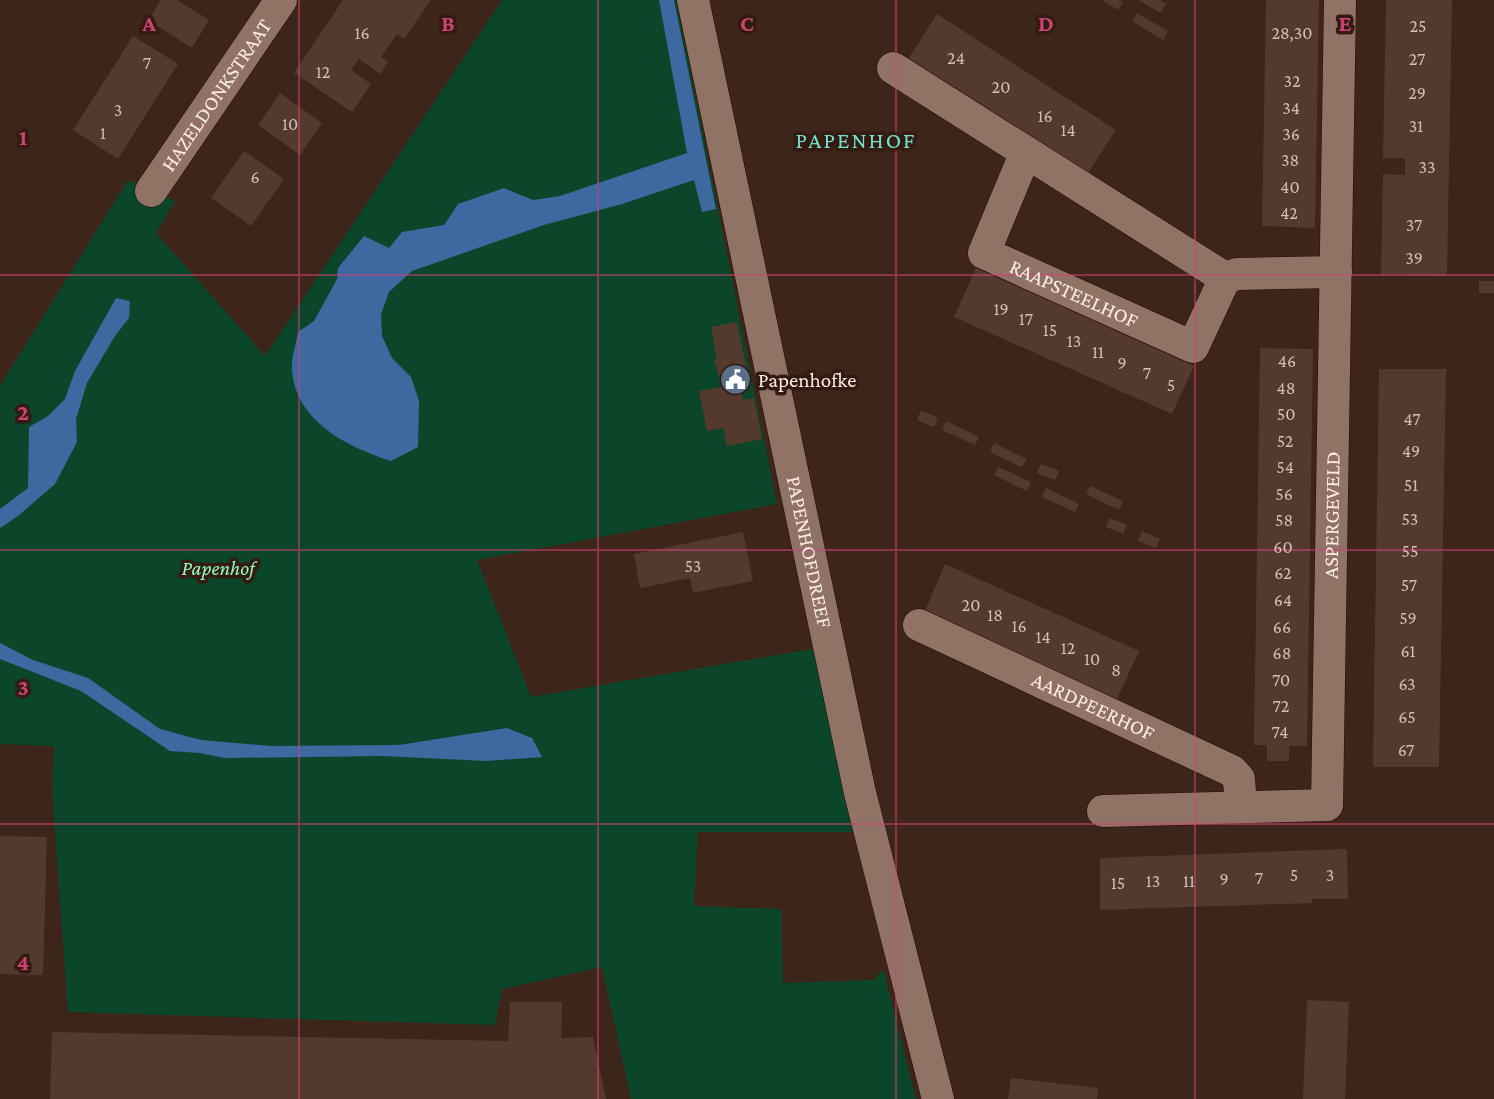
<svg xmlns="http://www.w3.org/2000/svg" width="1494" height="1099" viewBox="0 0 1494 1099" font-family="'Crimson Pro',serif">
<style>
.green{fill:#0b462b}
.water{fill:#3d68a0}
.building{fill:#54392d}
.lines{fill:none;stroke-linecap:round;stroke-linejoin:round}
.minor-casing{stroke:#230d04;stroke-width:33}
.minor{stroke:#907365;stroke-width:32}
.grid{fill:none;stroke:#ce4277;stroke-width:2;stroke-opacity:0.55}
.labels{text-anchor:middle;stroke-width:7;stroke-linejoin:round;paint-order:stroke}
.number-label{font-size:18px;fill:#d3bfb7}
.street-label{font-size:21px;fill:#fdece5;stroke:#331b10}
.poi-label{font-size:21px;fill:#fdece5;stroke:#331b10;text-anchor:start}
.park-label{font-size:21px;font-style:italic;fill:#8df9bd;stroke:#331b10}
.neighbourhood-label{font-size:23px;letter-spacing:2px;fill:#74ded2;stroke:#331b10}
.grid-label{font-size:23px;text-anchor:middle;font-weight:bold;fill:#ce4277;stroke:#331b10;stroke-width:7;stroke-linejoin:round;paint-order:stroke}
</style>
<rect width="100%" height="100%" fill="#3e2519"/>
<polygon class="green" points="502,0 676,0 777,504 477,560 531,697 813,649 856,832 698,832 694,906 781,909 783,983 874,980 883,969 916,1099 631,1099 602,967 502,989 495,1025 68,1012 52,791 54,746 0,744 0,386 128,180 175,201 156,233 265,356"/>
<g class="water">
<path d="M659,0h15l42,209 -14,3 -8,-32 -72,24 -78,21 -132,46 -23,21 -8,22 1,22 10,22 19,19 8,24 -1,46 -27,14c-43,-14 -95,-39 -99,-91 -1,-11 4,-26 6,-38l16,-11 23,-42 1,-11 26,-32 25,12 13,-16 42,-7 14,-21 46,-16 29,12 27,-4 127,-43z"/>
<polygon points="116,298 130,301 129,318 115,336 87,383 76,419 77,442 55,484 18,516 0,528 0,509 28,488 29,427 48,416 65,399 75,371"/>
<polygon points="0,643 33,660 88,678 160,729 201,740 271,746 399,745 507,728 532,738 542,757 486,761 383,756 225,758 200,753 170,751 81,691 0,659"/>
</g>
<g class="building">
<polygon points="161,0 177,0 209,20 192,48 148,20"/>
<polygon points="343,0 431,0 404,39 397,34 381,57 388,62 380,74 359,59 351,70 371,84 352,112 294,73"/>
<polygon points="1102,0 1120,0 1123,2 1118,10"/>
<polygon points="1139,0 1160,0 1166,4 1160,13"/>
<polygon points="1266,0 1319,0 1315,228 1262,226"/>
<polygon points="1386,0 1452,0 1447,276 1381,275 1383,174 1405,175 1405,158 1383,158"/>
<polygon points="1137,13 1168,31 1163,40 1132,21"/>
<polygon points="937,14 1116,130 1087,174 908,59"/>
<polygon points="133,36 178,64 118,159 73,130"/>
<polygon points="280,93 322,123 300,155 258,125"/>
<polygon points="244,151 284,179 251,226 211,198"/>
<polygon points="976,268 1194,366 1172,414 954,317"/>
<rect x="1479" y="281" width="15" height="12"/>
<polygon points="737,322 750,386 741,387 743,400 754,398 762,439 727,446 723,428 707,431 699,391 722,387 714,360 717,359 711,327"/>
<polygon points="1260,348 1313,349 1307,746 1289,746 1289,761 1267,761 1267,745 1254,745"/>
<polygon points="1379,369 1446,369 1439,767 1373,767"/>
<polygon points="921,410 938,418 934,427 917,420"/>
<polygon points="946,421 979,437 975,445 942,430"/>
<polygon points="994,443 1027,459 1022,467 990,452"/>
<polygon points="1041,464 1059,471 1055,480 1037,473"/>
<polygon points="998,467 1031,482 1027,491 994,475"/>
<polygon points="1090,486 1123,501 1119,510 1086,494"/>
<polygon points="1046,488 1079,504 1075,512 1042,497"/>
<polygon points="1110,518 1127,525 1123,534 1106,527"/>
<polygon points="1142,531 1160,539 1156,548 1138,541"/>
<polygon points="743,532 753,581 693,593 690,578 640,588 634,554"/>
<polygon points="945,564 1139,651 1117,699 924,613"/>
<polygon points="0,836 47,837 43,975 0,974"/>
<polygon points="1347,849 1348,899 1312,899 1312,903 1100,910 1100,858"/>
<polygon points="1307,1000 1349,1002 1345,1099 1303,1099"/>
<polygon points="510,1002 562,1002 561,1038 593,1037 606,1099 50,1099 52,1032 508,1041"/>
<polygon points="1011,1078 1098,1088 1097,1099 1008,1099"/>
</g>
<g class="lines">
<defs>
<g id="minor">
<path id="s1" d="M693,0l167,793 78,306"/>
<polyline points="893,68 1225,278 1237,274 1336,272"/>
<path id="s2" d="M1026,152l-42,101 209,94 32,-69"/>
<path id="s3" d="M151,191l130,-191"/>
<path id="s4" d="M919,625l313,146 7,8 2,28"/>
<path id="s5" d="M1103,811l224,-6 13,-805"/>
</g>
</defs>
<use href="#minor" class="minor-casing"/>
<use href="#minor" class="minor"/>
</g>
<path class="grid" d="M299,0v1099M598,0v1099M896,0v1099M1195,0v1099M0,275h1494M0,550h1494M0,824h1494"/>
<defs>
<symbol id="civic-disc" viewBox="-11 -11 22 22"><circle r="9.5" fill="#5c6f8a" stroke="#331b10"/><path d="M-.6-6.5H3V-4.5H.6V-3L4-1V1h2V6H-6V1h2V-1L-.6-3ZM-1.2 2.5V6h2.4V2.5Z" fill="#fff"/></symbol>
</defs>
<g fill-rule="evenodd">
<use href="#civic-disc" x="718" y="362" width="35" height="35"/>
</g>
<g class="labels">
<g class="number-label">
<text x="1418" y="32">25</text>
<text x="362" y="39">16</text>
<text x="1292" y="39">28,30</text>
<text x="956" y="64">24</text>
<text x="1417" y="65">27</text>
<text x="147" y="69">7</text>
<text x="323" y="78">12</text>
<text x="1292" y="87">32</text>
<text x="1001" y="93">20</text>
<text x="1417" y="99">29</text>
<text x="1291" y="114">34</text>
<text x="118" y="116">3</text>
<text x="1045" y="122">16</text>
<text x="290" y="130">10</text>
<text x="1416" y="132">31</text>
<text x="1068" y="136">14</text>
<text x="103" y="139">1</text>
<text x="1291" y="140">36</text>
<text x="1290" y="166">38</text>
<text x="1427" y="173">33</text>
<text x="255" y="183">6</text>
<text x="1290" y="193">40</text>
<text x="1289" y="219">42</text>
<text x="1414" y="231">37</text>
<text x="1414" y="264">39</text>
<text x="1001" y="315">19</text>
<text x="1026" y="325">17</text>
<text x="1050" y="336">15</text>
<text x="1074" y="347">13</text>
<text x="1098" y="358">11</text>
<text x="1287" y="367">46</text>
<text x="1122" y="369">9</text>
<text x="1147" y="379">7</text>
<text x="1171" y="391">5</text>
<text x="1286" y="394">48</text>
<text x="1286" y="420">50</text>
<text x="1412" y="425">47</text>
<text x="1285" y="447">52</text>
<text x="1411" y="457">49</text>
<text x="1285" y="473">54</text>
<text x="1411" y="491">51</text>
<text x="1284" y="500">56</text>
<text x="1410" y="525">53</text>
<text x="1284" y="526">58</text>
<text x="1283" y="553">60</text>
<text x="1410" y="557">55</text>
<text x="693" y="572">53</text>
<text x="1283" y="579">62</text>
<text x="1409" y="591">57</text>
<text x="1283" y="606">64</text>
<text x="971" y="611">20</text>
<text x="995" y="621">18</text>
<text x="1408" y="624">59</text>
<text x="1019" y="632">16</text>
<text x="1282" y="633">66</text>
<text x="1043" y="643">14</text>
<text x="1068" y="654">12</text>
<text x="1408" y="657">61</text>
<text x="1282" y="659">68</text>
<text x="1092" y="665">10</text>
<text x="1116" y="676">8</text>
<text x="1281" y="686">70</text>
<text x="1407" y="690">63</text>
<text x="1281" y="712">72</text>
<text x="1407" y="723">65</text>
<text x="1280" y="738">74</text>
<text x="1406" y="756">67</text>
<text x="1294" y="881">5</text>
<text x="1330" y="881">3</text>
<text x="1259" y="884">7</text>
<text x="1224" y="885">9</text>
<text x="1153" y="887">13</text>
<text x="1189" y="887">11</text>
<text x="1118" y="889">15</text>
</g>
<g class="street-label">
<text dy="7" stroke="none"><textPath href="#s3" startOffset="116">HAZELDONKSTRAAT</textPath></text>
<text dy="7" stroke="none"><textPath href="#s2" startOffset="208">RAAPSTEELHOF</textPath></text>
<text dy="7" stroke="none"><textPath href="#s5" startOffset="514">ASPERGEVELD</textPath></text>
<text dy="7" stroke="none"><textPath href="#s1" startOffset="564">PAPENHOFDREEF</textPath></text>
<text dy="7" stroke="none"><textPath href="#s4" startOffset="192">AARDPEERHOF</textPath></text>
</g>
<g class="poi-label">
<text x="758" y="387">Papenhofke</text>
</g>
<g class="park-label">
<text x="218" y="575">Papenhof</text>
</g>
<g class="neighbourhood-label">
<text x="856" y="148">PAPENHOF</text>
</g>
</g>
<g class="grid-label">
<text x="149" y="31">A</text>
<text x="448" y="31">B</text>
<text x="747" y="31">C</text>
<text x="1046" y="31">D</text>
<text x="1345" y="31">E</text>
<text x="23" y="145">1</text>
<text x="23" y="420">2</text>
<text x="23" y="695">3</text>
<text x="23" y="970">4</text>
</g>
</svg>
